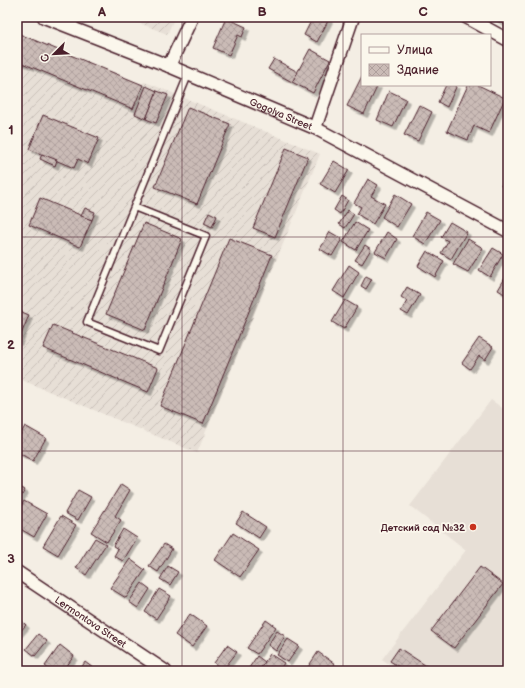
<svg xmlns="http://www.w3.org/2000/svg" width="525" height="688" viewBox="0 0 525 688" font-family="'Balsamiq Sans',sans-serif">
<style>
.built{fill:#e7dfd6}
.industrial{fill:url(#industrial-furrows)}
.building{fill:url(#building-cross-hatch);stroke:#4a1f2b;filter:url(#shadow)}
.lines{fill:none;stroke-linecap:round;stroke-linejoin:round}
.lane-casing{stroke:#4a1f2b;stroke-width:9}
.street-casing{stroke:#4a1f2b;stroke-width:15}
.lane{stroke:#fbf7ec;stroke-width:6}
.street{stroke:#fbf7ec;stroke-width:12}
.grid{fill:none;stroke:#4a1f2b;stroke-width:1;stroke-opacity:0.55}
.poi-dot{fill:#c8321e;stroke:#fbf7ec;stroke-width:1.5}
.labels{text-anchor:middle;stroke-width:3.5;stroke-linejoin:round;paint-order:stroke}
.street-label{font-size:10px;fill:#4a1f2b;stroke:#fbf7ec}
.poi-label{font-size:10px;font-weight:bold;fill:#4a1f2b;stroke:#fbf7ec;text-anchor:end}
.neatline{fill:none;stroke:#4a1f2b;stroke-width:1.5}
.grid-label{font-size:13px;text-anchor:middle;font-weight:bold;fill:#4a1f2b}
</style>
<defs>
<pattern id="industrial-furrows" width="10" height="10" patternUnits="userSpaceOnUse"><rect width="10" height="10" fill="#e7dfd6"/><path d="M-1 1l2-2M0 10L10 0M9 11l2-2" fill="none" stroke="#c8bfb8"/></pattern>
<pattern id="building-cross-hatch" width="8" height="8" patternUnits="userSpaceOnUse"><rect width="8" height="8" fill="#cabbb6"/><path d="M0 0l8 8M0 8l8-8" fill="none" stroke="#afa09d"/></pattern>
<filter id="shadow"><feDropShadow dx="3.5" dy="3.5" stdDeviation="0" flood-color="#0004"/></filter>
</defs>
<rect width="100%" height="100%" fill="#f4eee4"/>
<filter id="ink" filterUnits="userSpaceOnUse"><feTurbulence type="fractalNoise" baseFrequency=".025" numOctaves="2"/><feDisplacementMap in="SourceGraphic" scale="8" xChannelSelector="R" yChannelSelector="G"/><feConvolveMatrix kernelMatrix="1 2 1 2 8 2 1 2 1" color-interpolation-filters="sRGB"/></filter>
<g filter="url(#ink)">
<polygon class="built" points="491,400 508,412 508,671 399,671 382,659 466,550 410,506"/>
<g class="industrial">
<polygon points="124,17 175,17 167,34"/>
<polygon points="17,33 142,84 144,82 153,85 320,154 197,453 17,378"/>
</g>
<g class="building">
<polygon points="313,17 326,17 329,19 317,42 304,35"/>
<polygon points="493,17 508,17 508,26 493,18"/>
<polygon points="226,18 246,27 242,37 238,35 229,55 213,48"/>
<polygon points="17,33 143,85 133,109 17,61"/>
<polygon points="310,49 330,60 313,93 292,82"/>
<polygon points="274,59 298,72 292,82 268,69"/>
<polygon points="362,76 362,85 378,85 364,114 347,106"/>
<polygon points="446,85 457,85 447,107 438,102"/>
<polygon points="468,85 478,85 505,98 489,133 474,126 468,140 447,131"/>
<polygon points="146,86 157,91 146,119 135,114"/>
<polygon points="157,91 168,95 156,123 146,119"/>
<polygon points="389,91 406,99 393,127 377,120"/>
<polygon points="419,105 432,112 418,141 404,135"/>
<polygon points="188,107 230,124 197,204 155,187"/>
<polygon points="43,115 99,138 88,164 78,159 74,168 29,149"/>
<polygon points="286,148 308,157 275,237 253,228"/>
<polygon points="42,154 57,160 55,166 40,159"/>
<polygon points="334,161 349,170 335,193 320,184"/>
<polygon points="508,172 508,189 501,186"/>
<polygon points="368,179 378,185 371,196 385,204 373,224 357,214 361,207 354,203"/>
<polygon points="395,194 411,204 397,227 382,217"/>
<polygon points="342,196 348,200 340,214 334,210"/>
<polygon points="40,198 92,220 80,247 29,225"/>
<polygon points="85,208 95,212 92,220 81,216"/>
<polygon points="348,210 354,214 345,228 339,224"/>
<polygon points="209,212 217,216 212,227 204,223"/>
<polygon points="426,212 440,220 425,244 412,236"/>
<polygon points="355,222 368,230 356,250 343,242"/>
<polygon points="450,222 467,232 451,259 441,253 448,241 441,237"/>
<polygon points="144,223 182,239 145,330 106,314"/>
<polygon points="330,232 342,239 332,256 320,249"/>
<polygon points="387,232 397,239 386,258 375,252"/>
<polygon points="229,238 272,255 203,424 160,406"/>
<polygon points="468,239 483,248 468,272 453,264"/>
<polygon points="365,245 371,249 362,264 355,260"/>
<polygon points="493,248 503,254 490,277 479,270"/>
<polygon points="427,251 444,261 435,277 418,266"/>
<polygon points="349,265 359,272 344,298 333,291"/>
<polygon points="508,273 508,291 506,295 498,290"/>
<polygon points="366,276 372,279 366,289 361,286"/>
<polygon points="407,287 420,295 408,315 401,311 407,301 401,297"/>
<polygon points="345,300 357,307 344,329 332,322"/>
<polygon points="17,310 29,315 18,342 17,342"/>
<polygon points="53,325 158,368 148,392 43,348"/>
<polygon points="479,338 493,347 485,360 479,356 470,369 462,363"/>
<polygon points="25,426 46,438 33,461 17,452 17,441"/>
<polygon points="121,484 130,490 115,516 121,520 107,542 91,532"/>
<polygon points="17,485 25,490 17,503"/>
<polygon points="78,490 91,497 78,520 65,513"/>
<polygon points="24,501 47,514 34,537 17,527 17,513"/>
<polygon points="243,512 266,527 259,538 236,523"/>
<polygon points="61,516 76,525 58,555 43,546"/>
<polygon points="123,529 137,538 123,561 114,556 118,549 113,546"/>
<polygon points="233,533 259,550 240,577 215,560"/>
<polygon points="95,538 106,544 86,575 76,568"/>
<polygon points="164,544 172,549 158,572 149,566"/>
<polygon points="130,559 145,570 126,598 110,588"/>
<polygon points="168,566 178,572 170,585 160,579"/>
<polygon points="480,567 503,584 454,648 431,631"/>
<polygon points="142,583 150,589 138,608 129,602"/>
<polygon points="159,589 171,596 156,619 145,612"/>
<polygon points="190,614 207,626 192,647 175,635"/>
<polygon points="17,616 26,625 17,635"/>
<polygon points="266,620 276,627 257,654 247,648"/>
<polygon points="277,631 285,636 276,651 268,645"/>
<polygon points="38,634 47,641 35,656 26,649"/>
<polygon points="288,639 299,646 288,662 277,655"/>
<polygon points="60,645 74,656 63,671 51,671 45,666"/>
<polygon points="227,645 237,652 223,670 214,663"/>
<polygon points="399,648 434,671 405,671 390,661"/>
<polygon points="318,652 335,664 330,671 308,671 306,670"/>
<polygon points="270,654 284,663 279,671 260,671 259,670"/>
<polygon points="257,656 265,662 259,670 260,671 247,671"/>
<polygon points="85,662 97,671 79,671"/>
</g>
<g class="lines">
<defs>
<g id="lane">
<polyline points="72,28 77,17"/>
<polyline points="134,207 206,236 159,351 87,322 188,75"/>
</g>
<g id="street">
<path id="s1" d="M44,17l125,49 146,62 193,103"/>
<polyline points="466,17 508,40"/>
<polyline points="169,66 192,17"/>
<polyline points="315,128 353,17"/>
<path id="s2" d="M17,572l148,99"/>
</g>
</defs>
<use href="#lane" class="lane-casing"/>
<use href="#street" class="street-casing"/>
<use href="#lane" class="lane"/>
<use href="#street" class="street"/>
</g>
</g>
<path class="grid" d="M182,17v654M343,17v654M17,237h491M17,451h491"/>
<circle class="poi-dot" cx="473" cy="527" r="4"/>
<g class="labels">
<g class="street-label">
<text dy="4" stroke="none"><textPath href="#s1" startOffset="256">Gogolya Street</textPath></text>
<text dy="4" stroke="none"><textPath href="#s2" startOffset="89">Lermontova Street</textPath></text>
</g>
<g class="poi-label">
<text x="465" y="531">Детский сад №32</text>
</g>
</g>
<rect width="525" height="688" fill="none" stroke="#fbf7ec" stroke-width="44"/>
<rect x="361" y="34" width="130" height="52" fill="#fbf7ec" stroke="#b4a19f"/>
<rect x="369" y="47" width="20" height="6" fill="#fbf7ec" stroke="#b4a19f"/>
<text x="397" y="54" font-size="12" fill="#4a1f2b">Улица</text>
<rect x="369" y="64" width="20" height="12" fill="url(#building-cross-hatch)" stroke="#b4a19f"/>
<text x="397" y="74" font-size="12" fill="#4a1f2b">Здание</text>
<g transform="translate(54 54) rotate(246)" stroke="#fbf7ec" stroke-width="3" paint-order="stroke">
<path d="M0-3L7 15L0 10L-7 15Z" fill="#4a1f2b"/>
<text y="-6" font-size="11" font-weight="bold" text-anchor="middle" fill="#4a1f2b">С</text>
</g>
<rect x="22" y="22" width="481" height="644" class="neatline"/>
<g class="grid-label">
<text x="102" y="16">A</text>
<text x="262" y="16">B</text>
<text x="423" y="16">C</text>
<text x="11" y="134">1</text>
<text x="11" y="349">2</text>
<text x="11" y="563">3</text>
</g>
</svg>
